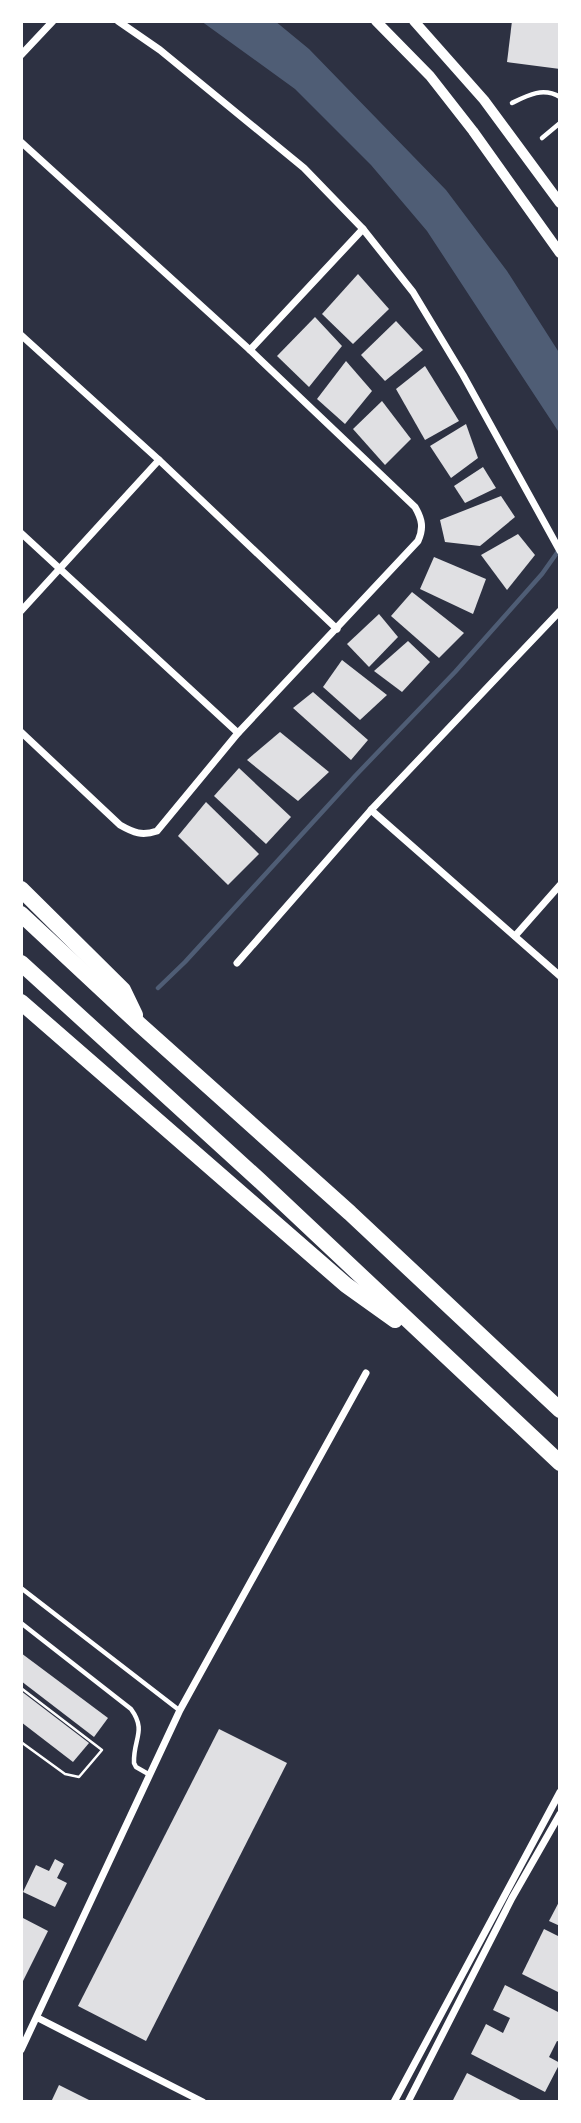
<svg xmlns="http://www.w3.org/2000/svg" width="581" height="2123" viewBox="0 0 581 2123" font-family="Literata,serif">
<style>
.water{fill:#4f5d75}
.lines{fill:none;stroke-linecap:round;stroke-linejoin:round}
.stream{stroke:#4f5d75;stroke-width:4.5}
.building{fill:#e0e0e3}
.path{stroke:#fff;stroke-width:2.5}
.service{stroke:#fff;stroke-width:4.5}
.minor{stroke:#fff;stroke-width:7}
.tertiary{stroke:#fff;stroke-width:10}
.motorway{stroke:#fff;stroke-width:16}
</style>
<rect width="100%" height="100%" fill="#2d3142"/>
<polygon class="water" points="201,21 275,21 309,49 446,190 507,271 560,354 560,434 427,231 371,165 295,89"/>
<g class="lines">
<polyline class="stream" points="158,988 185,962 356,775 455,672 542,574 559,550"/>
</g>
<g class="building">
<polygon points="512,21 560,21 560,69 507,62"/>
<polygon points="358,274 389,309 353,344 322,314"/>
<polygon points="315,317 342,346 309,387 277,356"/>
<polygon points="396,321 423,350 385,381 361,355"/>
<polygon points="346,361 372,391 345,424 317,399"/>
<polygon points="425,366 459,421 425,440 396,389"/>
<polygon points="382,401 411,439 385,465 353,429"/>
<polygon points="466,424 478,458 451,478 430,446"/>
<polygon points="483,467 496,488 465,503 454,486"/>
<polygon points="501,496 515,517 480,546 445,542 440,520"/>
<polygon points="518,534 535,555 507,590 481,555"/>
<polygon points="434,557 486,579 473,614 420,589"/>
<polygon points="412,592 464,633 439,658 391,616"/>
<polygon points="379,614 398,637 369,667 347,644"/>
<polygon points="408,641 430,662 402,692 374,671"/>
<polygon points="342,660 387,695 360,720 323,687"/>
<polygon points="313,692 368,740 351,760 293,708"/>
<polygon points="280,732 329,772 298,801 247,760"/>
<polygon points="239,768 291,817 266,844 214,796"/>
<polygon points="206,802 259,854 228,885 178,836"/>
<polygon points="21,1653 108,1718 94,1737 21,1681"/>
<polygon points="21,1691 89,1743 73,1762 21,1722"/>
<polygon points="219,1729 287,1763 146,2041 78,2006"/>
<polygon points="55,1859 64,1864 57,1878 67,1883 55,1907 23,1892 36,1865 49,1871"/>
<polygon points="560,1900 560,1926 549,1921"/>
<polygon points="21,1917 48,1931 21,1985"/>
<polygon points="544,1929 560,1937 560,1993 522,1974"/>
<polygon points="505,1985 560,2013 560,2042 557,2041 549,2057 560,2063 545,2092 471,2054 486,2024 503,2033 510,2018 493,2010"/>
<polygon points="467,2073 524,2102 452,2102"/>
<polygon points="59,2085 93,2102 51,2102"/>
</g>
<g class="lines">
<polyline class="path" points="21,1688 102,1750 79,1777 65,1774 21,1742"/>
<g class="service">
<path d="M512,103c16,-8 31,-16 48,-6"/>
<polyline points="542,138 560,123"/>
<polyline points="21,1588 179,1710"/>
<path d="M21,1623l110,86c16,22 2,30 3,54l2,4 14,8"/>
</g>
<g class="minor">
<polyline points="118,21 160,50 304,168 363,229 413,292 463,375 560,551"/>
<polyline points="21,55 53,21"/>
<path d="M21,142l229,208 165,157c7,12 9,21 3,34l-180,192 -81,98c-15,5 -23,2 -37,-6l-99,-93"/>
<polyline points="21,335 159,460 337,629"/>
<polyline points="250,350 363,229"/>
<polyline points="21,533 238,733"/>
<polyline points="21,611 159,460"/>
<polyline points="371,810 560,976"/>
<polyline points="515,936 560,885"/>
<polyline points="237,963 371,810 560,611"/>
<polyline points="38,2018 203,2102"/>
<polyline points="21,2050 180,1710 366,1373"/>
<polyline points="394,2102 560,1792"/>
<polyline points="408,2102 512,1898 560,1814"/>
</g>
<g class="tertiary">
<polyline points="376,21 430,76 473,131 560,253"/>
<polyline points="414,21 484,100 560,203"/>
</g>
<g class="motorway">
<polyline points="21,889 123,990 135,1015"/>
<polyline points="21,914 139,1024 350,1213 560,1410"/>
<polyline points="21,963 259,1180 560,1463"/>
<polyline points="21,1002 346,1285 395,1320"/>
</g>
</g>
<rect width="581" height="2123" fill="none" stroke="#ffffff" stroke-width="46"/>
</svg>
